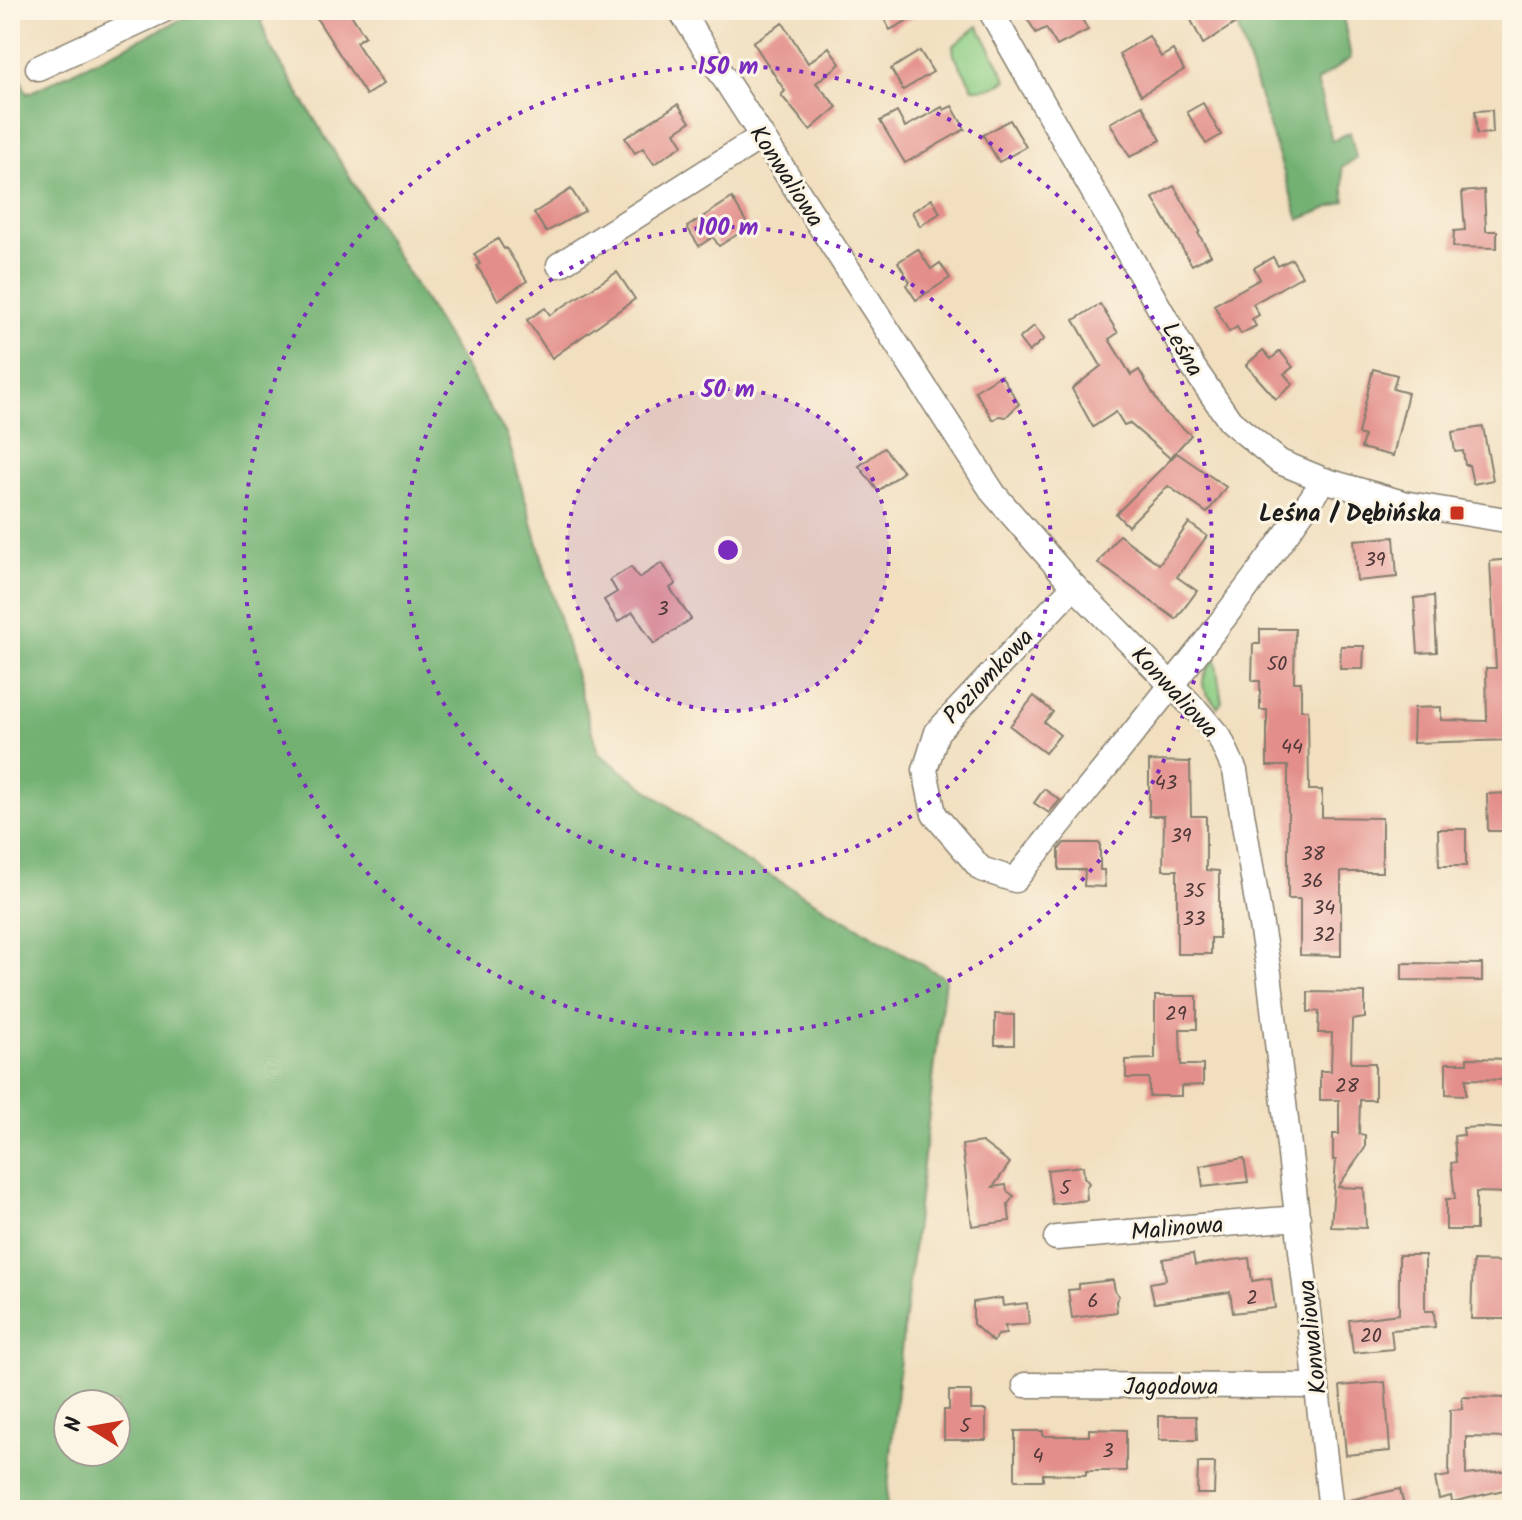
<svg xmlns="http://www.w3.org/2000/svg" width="1522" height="1520" viewBox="0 0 1522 1520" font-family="Kalam,sans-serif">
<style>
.green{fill:#8ece85;stroke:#557550;stroke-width:2}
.forest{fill:#72b172;stroke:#476647;stroke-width:2;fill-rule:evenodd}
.building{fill:#e38e8a}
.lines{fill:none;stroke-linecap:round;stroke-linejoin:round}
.minor-casing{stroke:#867e6e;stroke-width:27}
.minor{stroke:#fff;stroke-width:24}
.ring{fill:none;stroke:#7b2cbf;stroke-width:4;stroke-dasharray:4 8}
.poi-dot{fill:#c8321e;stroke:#fcf5e5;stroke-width:3}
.labels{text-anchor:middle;stroke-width:6;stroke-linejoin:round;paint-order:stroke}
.number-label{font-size:20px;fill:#4e3838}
.street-label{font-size:24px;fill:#1c1c1c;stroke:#fcf5e5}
.poi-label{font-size:24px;font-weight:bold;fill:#1c1c1c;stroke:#fcf5e5;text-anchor:end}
.centre{fill:#7b2cbf;stroke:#fcf5e5;stroke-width:4}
.ring-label{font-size:24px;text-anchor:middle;font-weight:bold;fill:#7b2cbf;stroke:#fcf5e5;stroke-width:6;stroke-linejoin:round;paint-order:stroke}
</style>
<rect width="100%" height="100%" fill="#fcf5e5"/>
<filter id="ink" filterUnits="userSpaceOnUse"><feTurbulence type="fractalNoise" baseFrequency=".0125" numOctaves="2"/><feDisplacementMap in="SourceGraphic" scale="16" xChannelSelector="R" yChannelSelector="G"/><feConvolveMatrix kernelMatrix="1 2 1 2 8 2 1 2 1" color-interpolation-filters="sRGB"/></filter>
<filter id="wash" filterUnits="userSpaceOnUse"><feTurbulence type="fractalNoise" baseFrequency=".006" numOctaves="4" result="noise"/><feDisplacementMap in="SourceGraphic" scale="32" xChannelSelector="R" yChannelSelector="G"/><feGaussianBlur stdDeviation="1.8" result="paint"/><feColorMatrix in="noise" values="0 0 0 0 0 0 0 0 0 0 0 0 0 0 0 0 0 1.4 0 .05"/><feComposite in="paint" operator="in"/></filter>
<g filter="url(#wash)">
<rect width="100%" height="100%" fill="#f1dfbf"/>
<g class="green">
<path d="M978,26l29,54c-11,6 -21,11 -34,8l-19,-33 -1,-9z"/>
<path d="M1215,657l7,45 -4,5c-20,-22 -19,-25 -3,-50z"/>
</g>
<g class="forest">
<path d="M201,10h58l8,31 240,395 91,317 137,102 210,123 -46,390 -13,142h-876v-1456l17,40zM68,1404h48v48h-48z"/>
<polygon points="1263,10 1342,10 1351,58 1317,81 1332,141 1350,132 1356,158 1342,168 1345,201 1299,220 1237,25"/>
</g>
<g id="blocks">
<g class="building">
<polygon points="332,10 348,10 365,36 356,42 383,84 366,95 317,19"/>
<polygon points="879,10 927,10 890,30"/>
<polygon points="1022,10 1077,10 1088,30 1057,46 1046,28 1036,33"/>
<polygon points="1186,10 1256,10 1203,44"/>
<polygon points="783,23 808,63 829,47 840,64 816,83 837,107 810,130 781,95 785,91 753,42"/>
<polygon points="1149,36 1161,57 1173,50 1184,70 1141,95 1119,54"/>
<polygon points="920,51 933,72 903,90 891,69"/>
<polygon points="1203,103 1221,135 1206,144 1187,112"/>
<polygon points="678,104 690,122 675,132 683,145 654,164 643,148 635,153 625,138"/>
<polygon points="1142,105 1161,140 1130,157 1110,123"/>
<polygon points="952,106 965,129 905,163 880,121 897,112 905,127 942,107 944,110"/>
<polygon points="1492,110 1493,133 1477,134 1475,111"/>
<polygon points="1010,120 1026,147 999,162 983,135"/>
<polygon points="1174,186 1200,231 1198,233 1211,255 1192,265 1153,198"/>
<polygon points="571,189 585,211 546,232 534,213"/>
<polygon points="1484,190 1486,231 1497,231 1497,248 1453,247 1454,231 1465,230 1462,192"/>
<polygon points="732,198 749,227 719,246 713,237 699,246 687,227"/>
<polygon points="932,199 940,213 920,226 912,212"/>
<polygon points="498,239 504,249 506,248 527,281 498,300 477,266 480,264 474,254"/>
<polygon points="918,249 931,269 940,263 950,278 916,300 906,285 910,282 898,262"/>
<polygon points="1273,257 1278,266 1292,259 1302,276 1253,304 1259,315 1252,319 1256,326 1241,334 1237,327 1229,332 1214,305 1260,279 1254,268"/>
<polygon points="617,272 635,299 552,358 527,320 545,308 550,315"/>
<polygon points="1100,304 1118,333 1109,339 1131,375 1139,370 1164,412 1191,435 1170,458 1129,423 1124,425 1116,412 1093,427 1072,389 1101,366 1074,320"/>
<polygon points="1034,326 1044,339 1029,352 1019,339"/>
<polygon points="1263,350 1271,359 1280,351 1293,367 1284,374 1293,384 1276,399 1246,365"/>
<polygon points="1373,369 1397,375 1393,389 1408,393 1393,456 1361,448 1364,436 1358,434"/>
<polygon points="1001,375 1019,404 1006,417 999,416 993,420 975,391"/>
<polygon points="1483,427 1493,480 1473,484 1469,465 1465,465 1463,451 1455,452 1452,432"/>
<polygon points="884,448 903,472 878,491 859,466"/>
<polygon points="1177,453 1226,487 1207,513 1168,486 1128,526 1116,514"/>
<polygon points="1189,523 1207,536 1177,577 1197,591 1176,619 1098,563 1119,535 1159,564"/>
<polygon points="1394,537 1397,577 1357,581 1354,540"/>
<polygon points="1512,559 1512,740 1413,743 1414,708 1441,707 1441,720 1487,721 1486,668 1496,668 1490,561"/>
<polygon points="662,563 676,584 670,588 691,619 654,644 633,612 618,622 604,600 617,592 610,580 631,567 639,578"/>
<polygon points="1434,596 1437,652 1418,653 1414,598"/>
<polygon points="1260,629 1295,629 1294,682 1301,682 1301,710 1308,710 1309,790 1322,790 1322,817 1382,818 1382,872 1341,872 1341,956 1300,955 1300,899 1288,899 1288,766 1267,766 1267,710 1260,710 1260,681 1252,681 1253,644 1260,644"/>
<polygon points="1341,646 1364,646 1363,669 1340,669"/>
<polygon points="1034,696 1053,712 1044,722 1060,735 1045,753 1010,726"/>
<polygon points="1149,761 1190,762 1191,816 1206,816 1206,870 1219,871 1219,938 1211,938 1211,954 1177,954 1177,870 1163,870 1164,816 1149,816"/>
<polygon points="1044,789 1060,800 1049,813 1034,803"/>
<polygon points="1512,793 1512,831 1488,831 1487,794"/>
<polygon points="1438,829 1466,829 1466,866 1439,866"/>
<polygon points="1064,843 1100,843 1100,870 1104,870 1105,887 1084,886 1085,870 1059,870 1059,849"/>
<polygon points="1402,963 1482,964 1482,981 1402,980"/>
<polygon points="1308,992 1365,993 1365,1018 1352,1020 1351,1063 1375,1063 1375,1100 1360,1100 1359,1134 1365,1135 1365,1148 1338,1187 1364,1188 1366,1228 1331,1227 1336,1160 1333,1160 1333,1134 1339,1134 1339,1100 1320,1100 1320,1071 1331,1071 1332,1033 1318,1033 1319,1011 1308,1012"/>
<polygon points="1155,996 1197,996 1197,1029 1180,1029 1181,1065 1203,1065 1203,1085 1181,1086 1181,1096 1149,1096 1149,1078 1126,1078 1126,1060 1155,1059"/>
<polygon points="995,1014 1014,1015 1014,1045 995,1045"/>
<polygon points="1467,1058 1512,1059 1512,1075 1507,1075 1507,1080 1466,1079 1466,1095 1446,1094 1446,1063 1467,1063"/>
<polygon points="1480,1127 1511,1129 1509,1163 1512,1163 1512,1193 1476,1192 1476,1230 1446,1230 1446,1199 1455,1199 1451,1163 1456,1162 1454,1136 1464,1135 1463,1128"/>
<polygon points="982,1142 1010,1163 993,1187 1006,1185 1007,1191 1014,1196 1008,1204 1010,1221 972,1226 962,1145"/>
<polygon points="1244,1158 1248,1182 1203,1187 1200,1166"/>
<polygon points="1083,1166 1084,1177 1089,1183 1086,1188 1087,1200 1052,1204 1047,1170"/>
<polygon points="1193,1254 1195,1265 1249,1258 1252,1281 1271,1278 1275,1308 1233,1313 1230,1292 1154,1303 1150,1283 1166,1280 1163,1259"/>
<polygon points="1399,1255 1425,1255 1425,1311 1434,1311 1435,1327 1391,1330 1393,1349 1353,1353 1349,1320 1399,1314"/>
<polygon points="1473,1261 1507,1262 1506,1285 1512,1285 1512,1319 1471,1319"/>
<polygon points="1113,1280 1115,1291 1119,1296 1116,1301 1117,1312 1072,1318 1068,1290 1079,1289 1079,1284"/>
<polygon points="1002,1298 1003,1306 1027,1303 1029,1324 1005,1326 1006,1334 998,1335 993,1342 973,1324 973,1302"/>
<polygon points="1385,1382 1390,1451 1346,1455 1340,1386"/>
<polygon points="949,1391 971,1391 971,1410 986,1410 986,1440 944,1440 944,1410 949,1410"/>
<polygon points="1462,1397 1512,1398 1512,1438 1466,1437 1466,1475 1512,1470 1512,1488 1452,1502 1451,1496 1439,1499 1435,1478 1449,1476 1450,1410 1462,1409"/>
<polygon points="1159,1416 1196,1416 1197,1440 1159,1440"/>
<polygon points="1089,1429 1126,1430 1126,1471 1086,1471 1086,1475 1043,1474 1043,1480 1015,1480 1015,1431 1043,1431 1043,1436 1089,1436"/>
<polygon points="1198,1463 1215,1463 1214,1494 1197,1494"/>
<polygon points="1400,1489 1405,1510 1346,1510 1345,1501"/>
</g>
</g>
</g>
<g filter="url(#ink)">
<use href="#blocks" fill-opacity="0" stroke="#867e6e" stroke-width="2"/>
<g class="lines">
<defs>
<g id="minor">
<polyline points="680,10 994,494 1074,586 1198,712 1220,738 1235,771 1269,973 1331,1510"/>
<polyline points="990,10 1193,367 1230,421 1280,462 1324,480 1403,503 1512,521"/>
<polyline points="38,68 164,10"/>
<polyline points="559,265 761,137"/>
<path d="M1074,586l-137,146 -12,38 9,44 47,55 34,11c105,-132 214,-260 309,-400"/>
<polyline points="1056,1238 1298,1218"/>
<polyline points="1025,1385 1317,1386"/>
</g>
</defs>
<use href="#minor" class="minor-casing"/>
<use href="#minor" class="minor"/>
</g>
</g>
<circle cx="728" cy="550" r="161" fill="#7b2cbf" fill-opacity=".12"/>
<g class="ring">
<circle cx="728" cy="550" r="161"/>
<circle cx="728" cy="550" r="323"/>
<circle cx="728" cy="550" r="484"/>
</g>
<rect class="poi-dot" x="1449" y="505" width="16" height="16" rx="4"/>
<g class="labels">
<g class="number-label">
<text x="1375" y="566">39</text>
<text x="663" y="615">3</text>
<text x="1277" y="670">50</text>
<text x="1292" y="753">44</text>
<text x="1166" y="789">43</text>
<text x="1181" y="842">39</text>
<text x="1313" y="860">38</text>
<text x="1312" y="887">36</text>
<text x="1194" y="897">35</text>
<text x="1324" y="914">34</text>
<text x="1194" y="925">33</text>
<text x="1324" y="941">32</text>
<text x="1176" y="1020">29</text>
<text x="1347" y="1092">28</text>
<text x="1065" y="1194">5</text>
<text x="1252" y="1304">2</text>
<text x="1093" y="1307">6</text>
<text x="1371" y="1342">20</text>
<text x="965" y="1432">5</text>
<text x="1108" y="1457">3</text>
<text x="1038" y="1462">4</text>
</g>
<g class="street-label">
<text transform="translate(787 176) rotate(57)" y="8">Konwaliowa</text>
<text transform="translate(1183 349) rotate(60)" y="8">Leśna</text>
<text transform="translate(988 676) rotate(-47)" y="8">Poziomkowa</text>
<text transform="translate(1175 692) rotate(47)" y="8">Konwaliowa</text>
<text transform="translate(1177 1228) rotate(-5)" y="8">Malinowa</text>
<text transform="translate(1312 1337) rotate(-96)" y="8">Konwaliowa</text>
<text x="1171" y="1394">Jagodowa</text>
</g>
<g class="poi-label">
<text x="1441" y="521">Leśna / Dębińska</text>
</g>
</g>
<circle cx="728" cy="550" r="12" class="centre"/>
<g class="ring-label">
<text x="728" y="74">150 m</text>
<text x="728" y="235">100 m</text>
<text x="728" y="397">50 m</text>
</g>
<rect width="1522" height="1520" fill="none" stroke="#fcf5e5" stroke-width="40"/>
<g transform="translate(92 1428) rotate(281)"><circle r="38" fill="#fcf5e5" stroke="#a29e95" stroke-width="2"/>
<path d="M0-6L14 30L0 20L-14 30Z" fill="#c8321e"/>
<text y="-12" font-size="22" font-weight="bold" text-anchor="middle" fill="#1c1c1c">N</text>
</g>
</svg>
